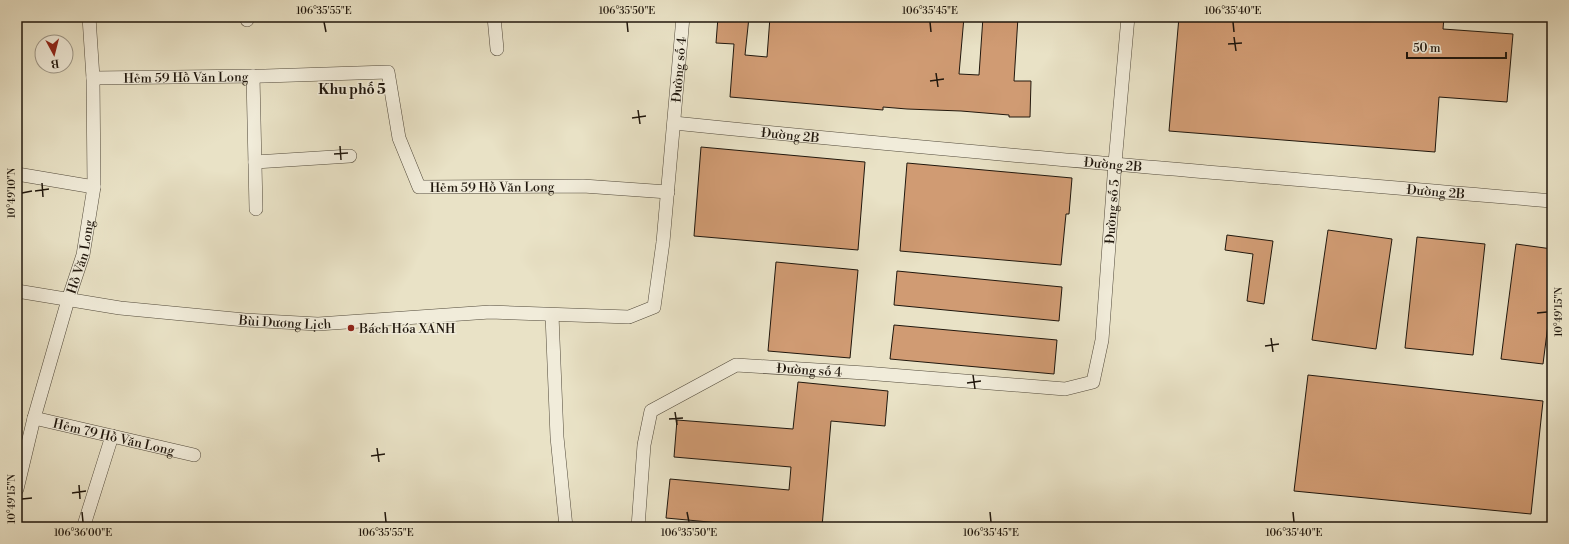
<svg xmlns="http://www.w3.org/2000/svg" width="1569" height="544" viewBox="0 0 1569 544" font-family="'Libre Bodoni',serif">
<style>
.building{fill:#d09b73;stroke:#20170d}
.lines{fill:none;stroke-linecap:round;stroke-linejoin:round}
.minor-casing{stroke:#524a3b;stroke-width:14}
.minor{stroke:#f1ecda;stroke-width:13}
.ticks{fill:none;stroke:#20170d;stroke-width:1.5}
.poi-dot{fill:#8f2418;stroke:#f1ecda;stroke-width:1.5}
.labels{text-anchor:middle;stroke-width:3;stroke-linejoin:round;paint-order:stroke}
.street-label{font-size:13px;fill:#20170d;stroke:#f1ecda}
.poi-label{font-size:13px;fill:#20170d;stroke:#f1ecda;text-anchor:start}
.neighbourhood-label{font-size:14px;font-weight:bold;fill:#20170d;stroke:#f1ecda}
.neatline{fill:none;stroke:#20170d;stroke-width:1.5}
.ticks-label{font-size:10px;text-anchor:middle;fill:#20170d}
</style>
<rect width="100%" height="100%" fill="#e9e2c6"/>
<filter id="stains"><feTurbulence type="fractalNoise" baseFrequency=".005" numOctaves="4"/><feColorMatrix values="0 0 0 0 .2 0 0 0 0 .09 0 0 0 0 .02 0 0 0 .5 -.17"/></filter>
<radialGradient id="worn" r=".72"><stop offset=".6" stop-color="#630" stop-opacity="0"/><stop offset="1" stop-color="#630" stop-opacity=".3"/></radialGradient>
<g class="building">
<polygon points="718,17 749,17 745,55 767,57 770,17 964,17 959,74 979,75 983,17 1018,17 1014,81 1031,81 1030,117 1009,117 1009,115 961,111 907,109 883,107 883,110 730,97 734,44 716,43"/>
<polygon points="1179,17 1314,18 1314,17 1444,17 1443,29 1513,34 1507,102 1439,97 1435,152 1169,131"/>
<polygon points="701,147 865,162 858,250 694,236"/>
<polygon points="907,163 1072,178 1069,214 1066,214 1061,265 900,251"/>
<polygon points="1328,230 1392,239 1376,349 1312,340"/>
<polygon points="1227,235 1273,241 1264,304 1247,301 1253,254 1225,250"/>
<polygon points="1417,237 1485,244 1473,355 1405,348"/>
<polygon points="1516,244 1552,249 1552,293 1543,364 1501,359"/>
<polygon points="776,262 858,270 850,358 768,351"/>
<polygon points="897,271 1062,287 1059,321 894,305"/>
<polygon points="894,325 1057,340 1054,374 890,359"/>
<polygon points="1308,375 1543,401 1531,514 1294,491"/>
<polygon points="798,382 888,391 885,426 831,421 822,527 763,527 666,518 670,479 789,490 791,467 674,457 677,420 793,429"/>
</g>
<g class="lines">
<defs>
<g id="minor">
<polyline points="246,17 247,20"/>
<polyline points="494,17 497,49"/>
<polyline points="253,76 256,209"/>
<path id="s1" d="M93,78l172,-2 123,-4 11,66 20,49 164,-1 85,6"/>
<path id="s2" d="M674,123c292,30 585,53 878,78"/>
<polyline points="255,162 350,156"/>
<polyline points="17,174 94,187"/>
<path id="s3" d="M17,291l103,17 125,12 73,4 172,-12 139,5 25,-10 9,-65 20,-225"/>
<polyline points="552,315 557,437 566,527"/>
<path id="s4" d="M34,418l160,37"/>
<path id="s5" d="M17,489l17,-71 34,-118 15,-45 11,-68 -1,-109 -4,-61"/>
<polyline points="84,525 112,436"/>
<path id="s6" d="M638,527l6,-82 7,-34 85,-46 129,8 200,16 28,-7 9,-42 13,-177 13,-146"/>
</g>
</defs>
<use href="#minor" class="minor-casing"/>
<use href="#minor" class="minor"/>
</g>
<path class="ticks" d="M324,22l2,10M627,22l1,10M930,22l1,10M1233,22l1,10M1234,37l2,14M1228,44l14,-1M936,73l2,14M930,81l14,-2M638,110l2,14M632,118l14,-2M340,146l1,14M334,154l14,-1M42,183l1,14M35,191l14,-2M22,193l10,-2M1537,313l10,-1M1271,338l2,14M1265,346l14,-2M973,375l2,14M967,383l14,-2M675,412l2,13M669,419l14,-1M377,448l2,14M371,456l14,-2M79,485l1,14M72,493l14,-2M22,499l10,-1M82,512l1,10M385,512l1,10M687,512l2,10M990,512l1,10M1293,512l1,10"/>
<circle class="poi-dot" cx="351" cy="328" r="4"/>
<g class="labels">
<g class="street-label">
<text dy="5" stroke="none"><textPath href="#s3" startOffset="880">Đường số 4</textPath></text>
<text dy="5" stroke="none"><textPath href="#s1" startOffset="93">Hẻm 59 Hồ Văn Long</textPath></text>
<text dy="5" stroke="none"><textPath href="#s2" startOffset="117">Đường 2B</textPath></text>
<text dy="5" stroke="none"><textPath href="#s2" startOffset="441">Đường 2B</textPath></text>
<text dy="5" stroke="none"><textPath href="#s1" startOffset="488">Hẻm 59 Hồ Văn Long</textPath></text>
<text dy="5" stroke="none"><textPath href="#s2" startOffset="765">Đường 2B</textPath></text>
<text dy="5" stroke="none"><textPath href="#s6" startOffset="744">Đường số 5</textPath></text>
<text dy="5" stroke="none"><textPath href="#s5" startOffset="241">Hồ Văn Long</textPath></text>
<text dy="5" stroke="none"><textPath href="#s3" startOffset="270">Bùi Dương Lịch</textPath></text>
<text dy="5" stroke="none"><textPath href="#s6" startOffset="287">Đường số 4</textPath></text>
<text dy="5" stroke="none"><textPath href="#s4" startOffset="82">Hẻm 79 Hồ Văn Long</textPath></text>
</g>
<g class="poi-label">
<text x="359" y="333">Bách Hóa XANH</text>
</g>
<g class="neighbourhood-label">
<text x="352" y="94">Khu phố 5</text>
</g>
</g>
<rect width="1569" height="544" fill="none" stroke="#e9e2c6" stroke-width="44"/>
<g transform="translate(54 54) rotate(173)"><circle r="19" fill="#f1ecda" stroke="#9d9788"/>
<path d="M0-3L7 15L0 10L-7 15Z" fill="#8f2418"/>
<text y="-6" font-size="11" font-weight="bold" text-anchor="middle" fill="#20170d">B</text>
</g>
<path d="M1407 52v6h99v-6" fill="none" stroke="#20170d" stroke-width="2"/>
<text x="1413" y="52" font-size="12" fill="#20170d" stroke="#f1ecda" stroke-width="3" paint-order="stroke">50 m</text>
<rect x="22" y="22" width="1525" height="500" class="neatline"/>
<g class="ticks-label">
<text x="324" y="14">106°35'55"E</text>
<text x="627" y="14">106°35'50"E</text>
<text x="930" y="14">106°35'45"E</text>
<text x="1233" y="14">106°35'40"E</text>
<text transform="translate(11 193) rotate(-90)" y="4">10°49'10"N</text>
<text transform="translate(1558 312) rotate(-90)" y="4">10°49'15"N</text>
<text transform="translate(11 499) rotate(-90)" y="4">10°49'15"N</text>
<text x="83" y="536">106°36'00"E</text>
<text x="386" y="536">106°35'55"E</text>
<text x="689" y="536">106°35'50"E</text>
<text x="991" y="536">106°35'45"E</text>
<text x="1294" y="536">106°35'40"E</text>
</g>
<rect width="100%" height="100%" filter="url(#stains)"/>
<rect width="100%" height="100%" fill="url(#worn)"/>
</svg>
